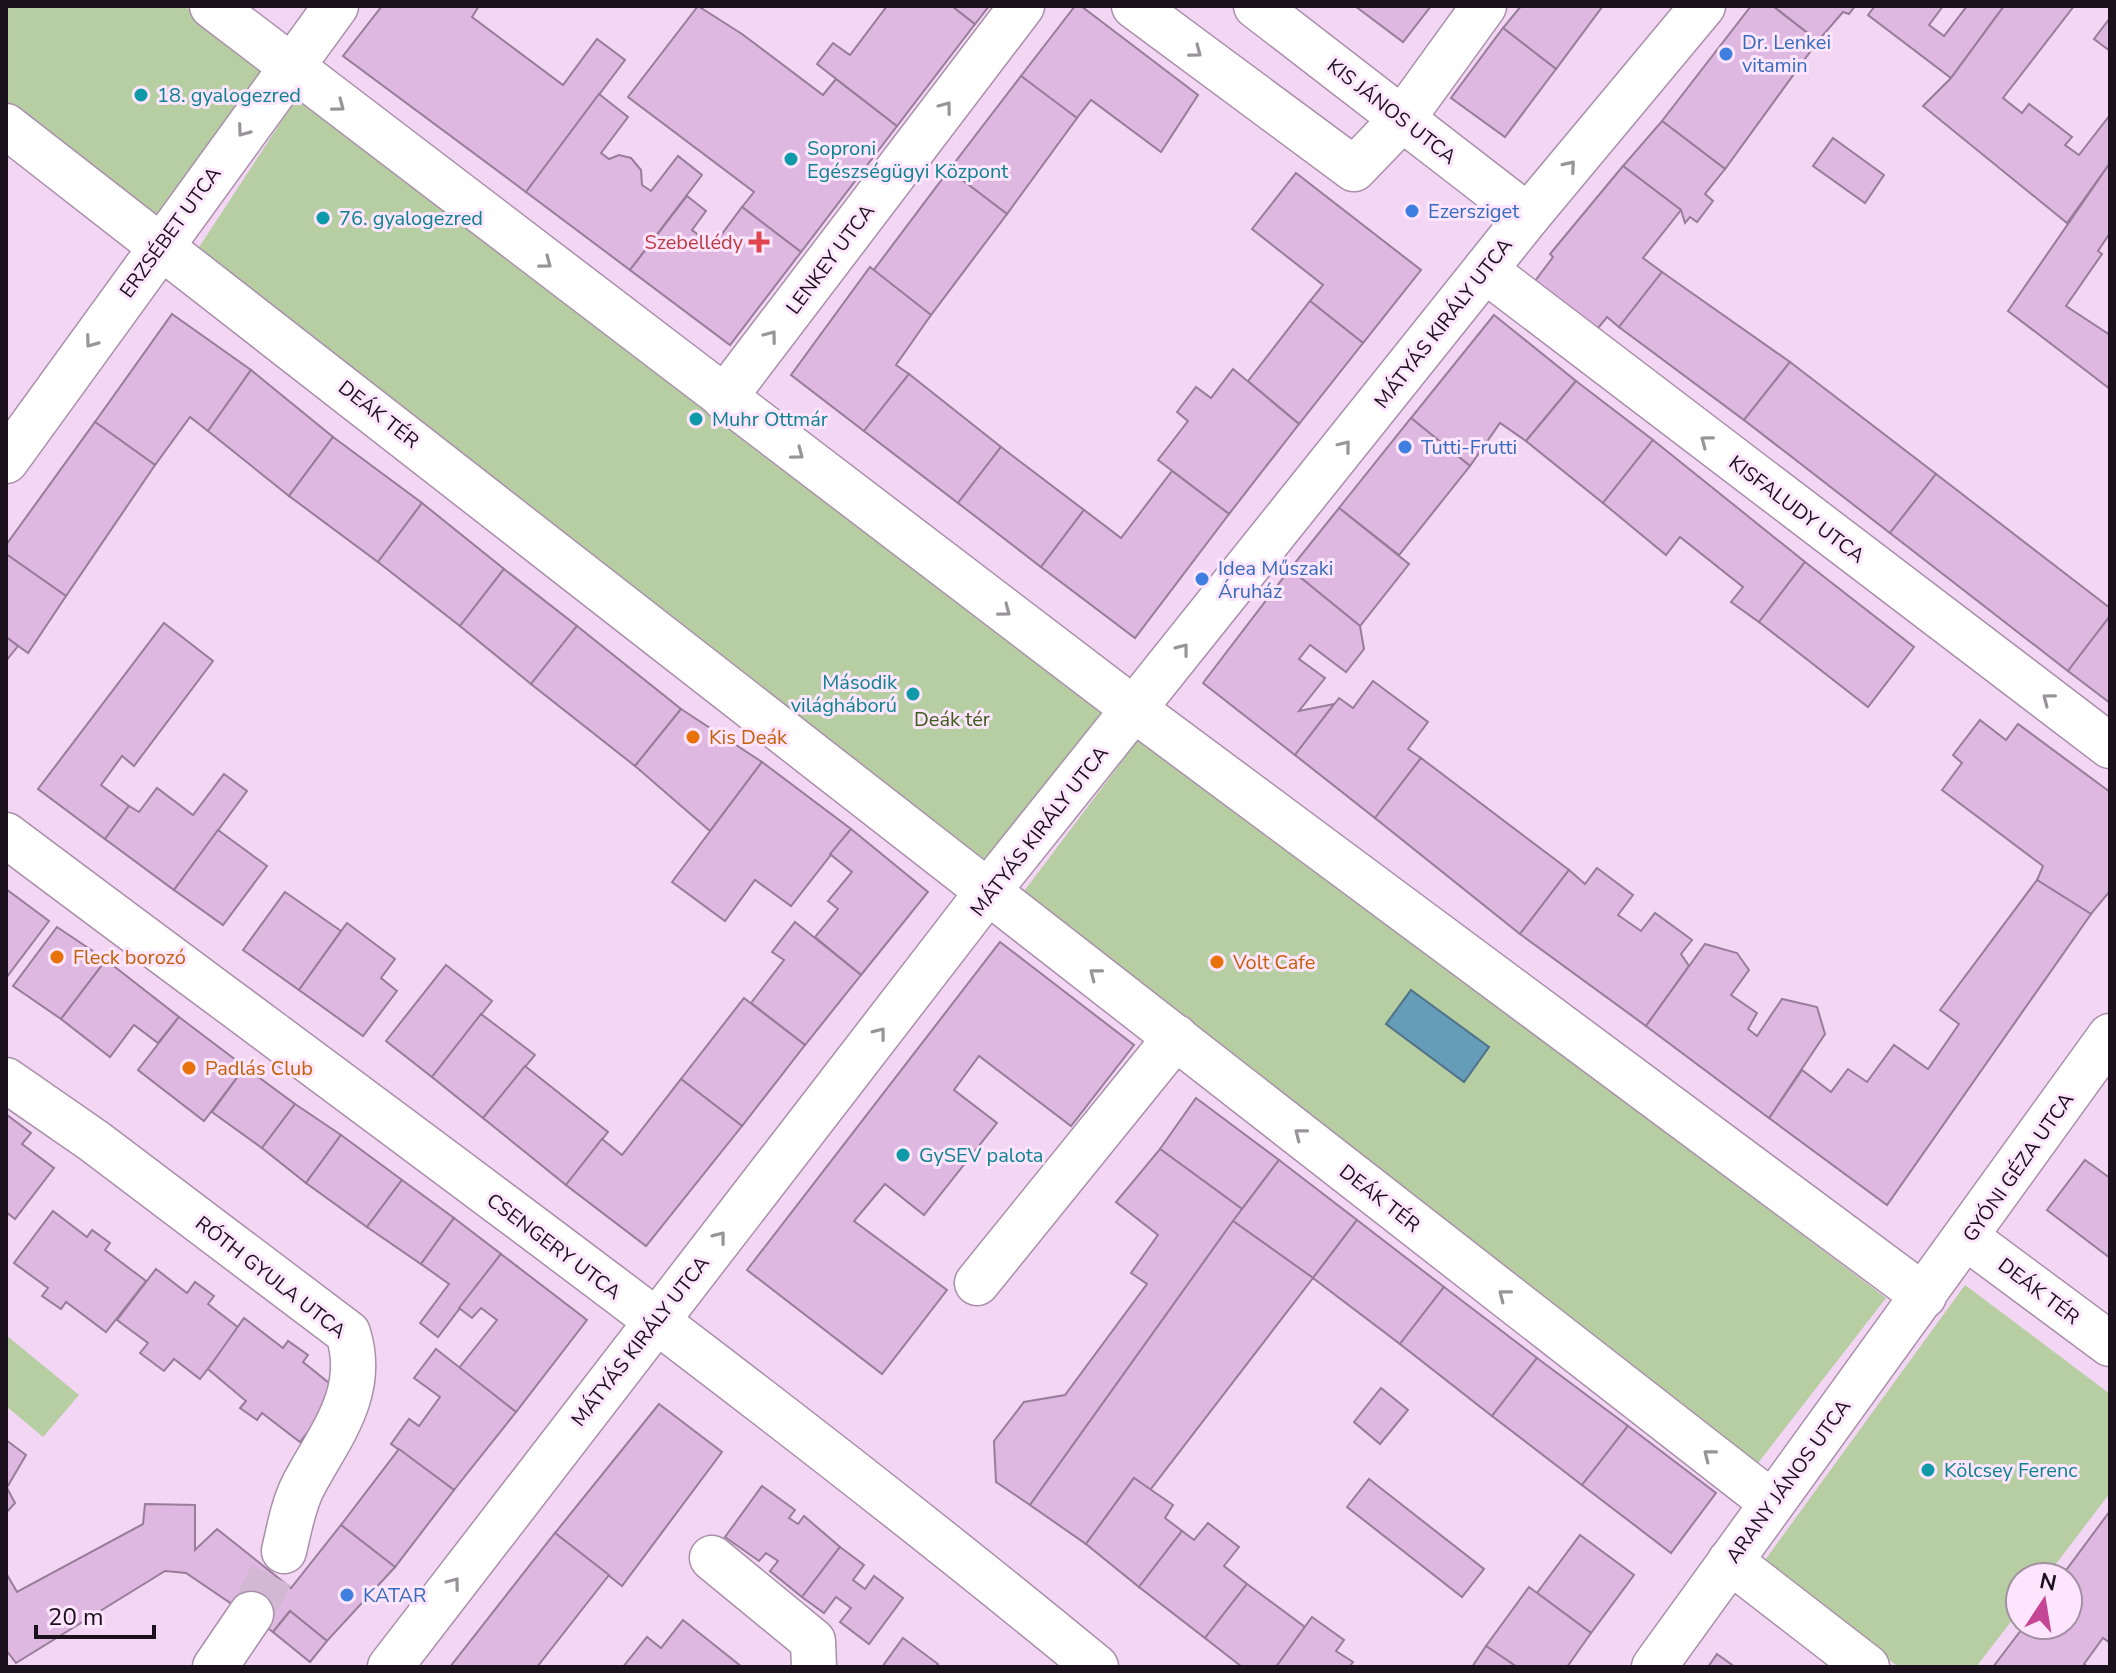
<svg xmlns="http://www.w3.org/2000/svg" width="2116" height="1673" viewBox="0 0 2116 1673" font-family="'Nunito Sans',sans-serif">
<style>
.green{fill:#b6cea1}
.water{fill:#659cb8;stroke:#4f7289;stroke-width:2}
.building{fill:#dfb8e1;stroke:#977d99;stroke-width:2}
.lines{fill:none;stroke-linecap:round;stroke-linejoin:round}
.minor-tunnel{stroke:#d2b8d3;stroke-width:44;stroke-dasharray:44 22;stroke-linecap:butt}
.minor-casing{stroke:#aa8fab;stroke-width:47}
.major-casing{stroke:#aa8fab;stroke-width:47}
.minor{stroke:#fff;stroke-width:44}
.major{stroke:#fff;stroke-width:44}
.oneway{stroke:#989499}
.shop-dot{fill:#3f7fe0;stroke:#fce5fd;stroke-width:3}
.culture-dot{fill:#0f9aa8;stroke:#fce5fd;stroke-width:3}
.health-dot{fill:#e0444e;stroke:#fce5fd;stroke-width:3}
.food-dot{fill:#e8710a;stroke:#fce5fd;stroke-width:3}
.labels{text-anchor:middle;stroke-width:6;stroke-linejoin:round;paint-order:stroke}
.shop-label{font-size:20px;fill:#366cbe;stroke:#fce5fd;text-anchor:start}
.culture-label{font-size:20px;fill:#0d838f;stroke:#fce5fd;text-anchor:start}
.street-label{font-size:20px;fill:#1b111c;stroke:#fce5fd}
.health-label{font-size:20px;fill:#be3a42;stroke:#fce5fd;text-anchor:end}
.park-label{font-size:20px;fill:#3d5c18;stroke:#fce5fd}
.food-label{font-size:20px;fill:#c56008;stroke:#fce5fd;text-anchor:start}
</style>
<rect width="100%" height="100%" fill="#f2d6f3"/>
<g class="green">
<polygon points="6,6 184,6 266,68 152,220 6,121"/>
<polygon points="304,87 1108,711 984,867 192,258"/>
<polygon points="1141,736 1886,1298 1748,1476 1022,894"/>
<polygon points="1965,1285 2110,1394 2110,1493 2046,1577 2020,1577 2020,1610 1976,1667 1899,1667 1760,1567"/>
<polygon points="6,1335 79,1395 43,1437 6,1406"/>
</g>
<polygon class="water" points="1411,990 1489,1047 1464,1082 1386,1024"/>
<g class="building">
<polygon points="382,6 479,6 472,17 563,85 597,39 625,60 526,192 343,56"/>
<polygon points="698,6 742,34 823,95 836,79 897,126 801,252 742,207 754,192 628,97"/>
<polygon points="887,6 952,6 975,24 897,126 817,64 833,43 850,55"/>
<polygon points="952,6 989,6 975,24"/>
<polygon points="1075,6 1081,6 1198,95 1161,152 1091,100 1076,119 1021,76"/>
<polygon points="1355,6 1431,6 1403,42"/>
<polygon points="1521,6 1601,6 1602,7 1556,69 1503,28"/>
<polygon points="1751,6 1773,6 1818,41 1725,169 1662,121"/>
<polygon points="1773,6 1855,6 1849,14 1843,12 1818,41"/>
<polygon points="1875,6 1943,6 1929,25 1944,36 1967,6 2004,6 1951,78 1868,15"/>
<polygon points="2004,6 2074,6 2003,98 2022,113 2029,104 2072,137 2065,145 2079,155 2110,115 2110,163 2067,223 1923,106 1951,78"/>
<polygon points="2110,18 2110,51 2094,39"/>
<polygon points="1503,28 1556,69 1505,137 1451,98"/>
<polygon points="1021,76 1077,118 1007,214 949,170"/>
<polygon points="599,94 628,117 601,153 609,159 619,155 631,158 641,170 642,185 651,191 678,156 702,175 630,270 526,192"/>
<polygon points="1662,121 1725,169 1705,194 1713,201 1697,222 1690,217 1685,223 1681,210 1623,166"/>
<polygon points="1833,138 1884,175 1865,203 1813,166"/>
<polygon points="2110,163 2110,233 2098,251 2102,254 2066,306 2110,335 2110,389 2008,311"/>
<polygon points="1623,166 1681,210 1643,258 1662,272 1619,327 1607,317 1594,333 1532,285 1553,257 1550,254"/>
<polygon points="949,170 1007,214 931,315 873,271"/>
<polygon points="1296,173 1421,270 1363,343 1310,301 1323,285 1252,229"/>
<polygon points="687,196 706,211 692,230 713,246 742,207 801,252 730,345 630,270"/>
<polygon points="870,267 931,315 896,365 909,374 864,431 791,375"/>
<polygon points="1662,272 1790,362 1744,420 1619,327"/>
<polygon points="1310,301 1363,343 1299,424 1248,381"/>
<polygon points="172,314 251,370 208,431 190,417 155,465 95,422"/>
<polygon points="1494,315 1576,381 1526,441 1500,423 1470,466 1411,418"/>
<polygon points="1790,362 1936,474 1890,533 1744,420"/>
<polygon points="1233,369 1299,424 1229,514 1158,460 1188,421 1177,412 1196,387 1211,398"/>
<polygon points="251,370 333,437 289,496 208,431"/>
<polygon points="909,374 1001,447 958,503 864,431"/>
<polygon points="1576,381 1653,440 1603,503 1526,441"/>
<polygon points="1411,418 1470,466 1399,555 1339,508"/>
<polygon points="95,422 155,465 66,596 6,554 6,545"/>
<polygon points="333,437 422,503 378,562 289,496"/>
<polygon points="1653,440 1805,562 1759,622 1731,602 1743,587 1680,537 1666,555 1603,503"/>
<polygon points="1001,447 1084,510 1041,567 958,503"/>
<polygon points="1172,471 1229,514 1135,638 1041,567 1084,510 1121,538"/>
<polygon points="1936,474 2110,608 2110,616 2068,671 1890,533"/>
<polygon points="422,503 504,569 460,626 378,562"/>
<polygon points="1339,508 1409,564 1360,626 1290,569"/>
<polygon points="6,554 66,596 28,653 6,637"/>
<polygon points="1805,562 1914,647 1868,707 1759,622"/>
<polygon points="504,569 577,626 531,684 460,626"/>
<polygon points="1290,569 1360,626 1364,649 1346,672 1310,645 1299,659 1325,678 1299,711 1334,704 1295,755 1203,683"/>
<polygon points="2110,616 2110,703 2068,671"/>
<polygon points="164,623 213,661 134,766 122,756 101,785 129,806 105,839 38,789"/>
<polygon points="577,626 681,709 635,766 531,684"/>
<polygon points="6,637 18,646 6,661"/>
<polygon points="1373,681 1428,722 1408,749 1421,758 1375,818 1295,755 1339,698 1353,708"/>
<polygon points="681,709 762,762 710,831 635,766"/>
<polygon points="1980,720 2006,740 2018,724 2110,792 2110,891 2091,914 2037,880 2043,866 1942,790 1962,763 1953,755"/>
<polygon points="1421,758 1569,870 1520,934 1375,818"/>
<polygon points="762,762 851,829 791,906 755,880 725,921 672,882"/>
<polygon points="224,774 247,791 174,890 105,839 129,806 139,812 157,788 193,815"/>
<polygon points="851,829 928,892 861,975 815,937 838,909 828,901 852,872 830,854"/>
<polygon points="218,830 267,866 223,925 174,890"/>
<polygon points="1597,868 1633,895 1618,915 1641,931 1655,913 1692,940 1681,954 1689,966 1646,1026 1520,934 1569,870 1585,884"/>
<polygon points="2037,880 2091,914 1887,1205 1769,1118 1802,1070 1831,1092 1848,1069 1867,1082 1894,1045 1928,1069 1959,1024 1940,1010"/>
<polygon points="6,889 49,921 6,978"/>
<polygon points="285,892 341,931 299,990 243,950"/>
<polygon points="795,922 861,975 805,1045 751,1003 784,960 772,952"/>
<polygon points="347,923 395,959 381,978 397,991 363,1036 299,990"/>
<polygon points="57,927 106,960 61,1019 13,986"/>
<polygon points="1000,942 1134,1045 1071,1126 979,1056 954,1090 997,1123 924,1215 885,1184 854,1221 947,1290 882,1374 747,1270"/>
<polygon points="1705,944 1737,953 1749,970 1731,995 1757,1013 1748,1029 1757,1036 1782,999 1817,1007 1825,1034 1769,1118 1646,1026"/>
<polygon points="106,960 179,1017 158,1043 134,1025 110,1057 61,1019"/>
<polygon points="446,965 492,1001 432,1077 386,1041"/>
<polygon points="744,998 805,1045 742,1126 681,1079"/>
<polygon points="481,1014 535,1055 483,1118 432,1077"/>
<polygon points="179,1017 245,1067 204,1121 138,1070"/>
<polygon points="525,1066 608,1132 566,1185 483,1118"/>
<polygon points="245,1067 295,1104 262,1148 212,1112"/>
<polygon points="681,1079 742,1126 646,1246 566,1185 602,1139 622,1155"/>
<polygon points="1196,1098 1279,1160 1242,1209 1160,1149"/>
<polygon points="295,1104 341,1135 306,1183 262,1148"/>
<polygon points="7,1115 31,1133 22,1144 54,1168 15,1219 6,1212"/>
<polygon points="341,1135 402,1180 367,1227 306,1183"/>
<polygon points="1160,1149 1242,1209 1030,1505 996,1482 994,1441 1024,1402 1065,1395 1147,1284 1131,1273 1158,1235 1116,1202"/>
<polygon points="1279,1160 1357,1220 1313,1278 1233,1221"/>
<polygon points="2085,1160 2110,1178 2110,1258 2047,1210"/>
<polygon points="402,1180 454,1218 421,1264 367,1227"/>
<polygon points="53,1211 87,1237 92,1230 110,1243 105,1250 146,1281 106,1332 66,1302 61,1309 42,1296 48,1288 14,1263"/>
<polygon points="454,1218 501,1254 438,1337 420,1323 449,1284 421,1264"/>
<polygon points="1357,1220 1444,1287 1400,1344 1313,1278"/>
<polygon points="1233,1221 1313,1278 1150,1490 1134,1478 1086,1544 1030,1505"/>
<polygon points="501,1254 587,1320 516,1412 459,1368 497,1320 481,1308 472,1318 459,1308"/>
<polygon points="156,1269 187,1293 195,1282 214,1296 208,1304 239,1328 200,1379 174,1359 164,1371 140,1353 148,1343 117,1320"/>
<polygon points="1444,1287 1537,1358 1492,1416 1400,1344"/>
<polygon points="244,1318 283,1348 288,1341 308,1355 303,1362 339,1391 300,1442 262,1413 257,1420 240,1408 246,1401 208,1369"/>
<polygon points="436,1349 516,1412 454,1490 391,1444 409,1419 419,1426 440,1397 414,1378"/>
<polygon points="1537,1358 1628,1426 1582,1485 1492,1416"/>
<polygon points="1381,1388 1408,1410 1380,1444 1354,1422"/>
<polygon points="659,1404 722,1452 622,1586 555,1533"/>
<polygon points="1628,1426 1716,1493 1671,1553 1582,1485"/>
<polygon points="6,1440 26,1455 6,1489"/>
<polygon points="399,1449 454,1490 395,1567 341,1525"/>
<polygon points="1134,1478 1173,1505 1165,1518 1182,1531 1139,1587 1086,1544"/>
<polygon points="1369,1479 1484,1569 1462,1597 1347,1507"/>
<polygon points="762,1486 795,1510 789,1518 798,1524 804,1516 840,1547 802,1597 770,1571 778,1561 766,1553 759,1561 725,1537"/>
<polygon points="7,1488 15,1503 6,1513 6,1489"/>
<polygon points="145,1504 195,1505 195,1550 217,1529 291,1588 341,1525 395,1567 327,1641 290,1611 273,1632 186,1573 165,1571 16,1663 6,1650 6,1573 17,1592 143,1524"/>
<polygon points="2110,1511 2110,1643 2103,1638 2084,1664 2088,1667 1993,1667 2025,1625 2068,1625 2068,1577 2061,1577"/>
<polygon points="1208,1523 1239,1547 1224,1566 1247,1584 1205,1638 1139,1587 1182,1531 1194,1540"/>
<polygon points="555,1533 609,1575 537,1667 450,1667"/>
<polygon points="1580,1535 1634,1575 1591,1633 1537,1593"/>
<polygon points="840,1547 864,1565 853,1580 865,1589 874,1576 903,1598 869,1644 840,1622 851,1608 836,1597 824,1613 802,1597"/>
<polygon points="1247,1584 1305,1627 1276,1667 1242,1667 1205,1638"/>
<polygon points="1529,1587 1591,1633 1567,1667 1517,1667 1486,1646"/>
<polygon points="290,1611 327,1641 310,1662 273,1632"/>
<polygon points="1312,1617 1344,1640 1336,1651 1353,1662 1349,1667 1276,1667"/>
<polygon points="683,1620 742,1667 623,1667 647,1637 661,1648"/>
<polygon points="903,1638 938,1664 935,1667 882,1667"/>
<polygon points="1486,1646 1517,1667 1472,1667"/>
<polygon points="1717,1654 1735,1667 1708,1667"/>
</g>
<g class="lines">
<polyline class="minor-tunnel" points="251,1614 284,1551"/>
<defs>
<g id="minor">
<polyline points="212,6 1135,710 1924,1296"/>
<polyline points="1134,6 1354,169 1403,118 1484,6"/>
<polyline points="1256,6 1528,216"/>
<polyline points="6,126 1771,1502"/>
<polyline points="1485,270 2110,746"/>
<polyline points="724,398 1022,6"/>
<polyline points="6,461 336,6"/>
<path d="M6,1080l88,61 254,192c19,60 -18,102 -45,153 -10,20 -14,44 -19,65"/>
<polyline points="1967,1238 2110,1344"/>
<polyline points="977,1283 1176,1037"/>
<polyline points="712,1558 813,1641 814,1667"/>
<polyline points="1730,1561 1867,1667"/>
<polyline points="215,1667 251,1614"/>
<polyline points="390,1667 989,890 1528,216 1703,6"/>
<polyline points="1654,1667 2110,1036"/>
</g>
<path id="major" d="M6,835c365,274 737,541 1090,832"/>
</defs>
<use href="#minor" class="minor-casing"/>
<use href="#major" class="major-casing"/>
<use href="#minor" class="minor"/>
<use href="#major" class="major"/>
</g>
<defs><path id="oneway-chevron" d="M-2-3.5L2.5 0L-2 3.5" fill="none" stroke-width="1.6" stroke-linecap="round" stroke-linejoin="round" transform="scale(2)"/></defs>
<g class="oneway">
<use href="#oneway-chevron" transform="translate(1196 52) rotate(37)"/>
<use href="#oneway-chevron" transform="translate(339 106) rotate(37)"/>
<use href="#oneway-chevron" transform="translate(946 107) rotate(-53)"/>
<use href="#oneway-chevron" transform="translate(243 131) rotate(126)"/>
<use href="#oneway-chevron" transform="translate(1570 166) rotate(-50)"/>
<use href="#oneway-chevron" transform="translate(546 263) rotate(37)"/>
<use href="#oneway-chevron" transform="translate(771 336) rotate(-53)"/>
<use href="#oneway-chevron" transform="translate(91 342) rotate(126)"/>
<use href="#oneway-chevron" transform="translate(1706 441) rotate(-143)"/>
<use href="#oneway-chevron" transform="translate(1345 446) rotate(-51)"/>
<use href="#oneway-chevron" transform="translate(798 454) rotate(37)"/>
<use href="#oneway-chevron" transform="translate(1005 611) rotate(37)"/>
<use href="#oneway-chevron" transform="translate(1183 649) rotate(-52)"/>
<use href="#oneway-chevron" transform="translate(2048 699) rotate(-143)"/>
<use href="#oneway-chevron" transform="translate(1095 974) rotate(-142)"/>
<use href="#oneway-chevron" transform="translate(880 1033) rotate(-52)"/>
<use href="#oneway-chevron" transform="translate(1300 1134) rotate(-142)"/>
<use href="#oneway-chevron" transform="translate(720 1237) rotate(-52)"/>
<use href="#oneway-chevron" transform="translate(1504 1295) rotate(-142)"/>
<use href="#oneway-chevron" transform="translate(1709 1455) rotate(-142)"/>
<use href="#oneway-chevron" transform="translate(454 1583) rotate(-53)"/>
</g>
<g class="shop-dot">
<circle cx="1726" cy="54" r="8"/>
<circle cx="1412" cy="211" r="8"/>
<circle cx="1405" cy="447" r="8"/>
<circle cx="1202" cy="579" r="8"/>
<circle cx="347" cy="1595" r="8"/>
</g>
<g class="culture-dot">
<circle cx="141" cy="95" r="8"/>
<circle cx="791" cy="159" r="8"/>
<circle cx="323" cy="218" r="8"/>
<circle cx="696" cy="419" r="8"/>
<circle cx="913" cy="694" r="8"/>
<circle cx="903" cy="1155" r="8"/>
<circle cx="1928" cy="1470" r="8"/>
</g>
<path class="health-dot" d="M755 230h8v8h8v8h-8v8h-8v-8h-8v-8h8z"/>
<g class="food-dot">
<circle cx="693" cy="737" r="8"/>
<circle cx="57" cy="957" r="8"/>
<circle cx="1217" cy="962" r="8"/>
<circle cx="189" cy="1068" r="8"/>
</g>
<g class="labels">
<g class="shop-label">
<text x="1742" y="49">Dr. Lenkei<tspan x="1742" dy="23">vitamin</tspan></text>
<text x="1428" y="218">Ezersziget</text>
<text x="1421" y="454">Tutti-Frutti</text>
<text x="1218" y="575">Idea Műszaki<tspan x="1218" dy="23">Áruház</tspan></text>
<text x="363" y="1602">KATAR</text>
</g>
<g class="culture-label">
<text x="157" y="102">18. gyalogezred</text>
<text x="807" y="155">Soproni<tspan x="807" dy="23">Egészségügyi Központ</tspan></text>
<text x="339" y="225">76. gyalogezred</text>
<text x="712" y="426">Muhr Ottmár</text>
<text x="897" y="689" text-anchor="end">Második<tspan x="897" dy="23">világháború</tspan></text>
<text x="919" y="1162">GySEV palota</text>
<text x="1944" y="1477">Kölcsey Ferenc</text>
</g>
<g class="street-label">
<text transform="translate(1392 111) rotate(38)" y="7">KIS JÁNOS UTCA</text>
<text transform="translate(170 232) rotate(-54)" y="7">ERZSÉBET UTCA</text>
<text transform="translate(830 259) rotate(-53)" y="7">LENKEY UTCA</text>
<text transform="translate(1443 323) rotate(-52)" y="7">MÁTYÁS KIRÁLY UTCA</text>
<text transform="translate(379 414) rotate(38)" y="7">DEÁK TÉR</text>
<text transform="translate(1797 509) rotate(37)" y="7">KISFALUDY UTCA</text>
<text transform="translate(1039 831) rotate(-52)" y="7">MÁTYÁS KIRÁLY UTCA</text>
<text transform="translate(2018 1167) rotate(-55)" y="7">GYÓNI GÉZA UTCA</text>
<text transform="translate(1380 1198) rotate(38)" y="7">DEÁK TÉR</text>
<text transform="translate(554 1246) rotate(37)" y="7">CSENGERY UTCA</text>
<text transform="translate(271 1277) rotate(38)" y="7">RÓTH GYULA UTCA</text>
<text transform="translate(2039 1291) rotate(37)" y="7">DEÁK TÉR</text>
<text transform="translate(640 1341) rotate(-52)" y="7">MÁTYÁS KIRÁLY UTCA</text>
<text transform="translate(1788 1481) rotate(-54)" y="7">ARANY JÁNOS UTCA</text>
</g>
<g class="health-label">
<text x="743" y="249">Szebellédy</text>
</g>
<g class="park-label">
<text x="952" y="726">Deák tér</text>
</g>
<g class="food-label">
<text x="709" y="744">Kis Deák</text>
<text x="73" y="964">Fleck borozó</text>
<text x="1233" y="969">Volt Cafe</text>
<text x="205" y="1075">Padlás Club</text>
</g>
</g>
<rect width="2116" height="1673" fill="none" stroke="#1b111c" stroke-width="16"/>
<g transform="translate(2044 1601) rotate(12)"><circle r="38" fill="#fce5fd" stroke="#a290a3" stroke-width="2"/>
<path d="M0-6L14 30L0 20L-14 30Z" fill="#c44694"/>
<text y="-12" font-size="22" font-weight="bold" text-anchor="middle" fill="#1b111c">N</text>
</g>
<path d="M36 1625v12h118v-12" fill="none" stroke="#1b111c" stroke-width="4"/>
<text x="48" y="1625" font-size="24" fill="#1b111c" stroke="#fce5fd" stroke-width="6" paint-order="stroke">20 m</text>
</svg>
